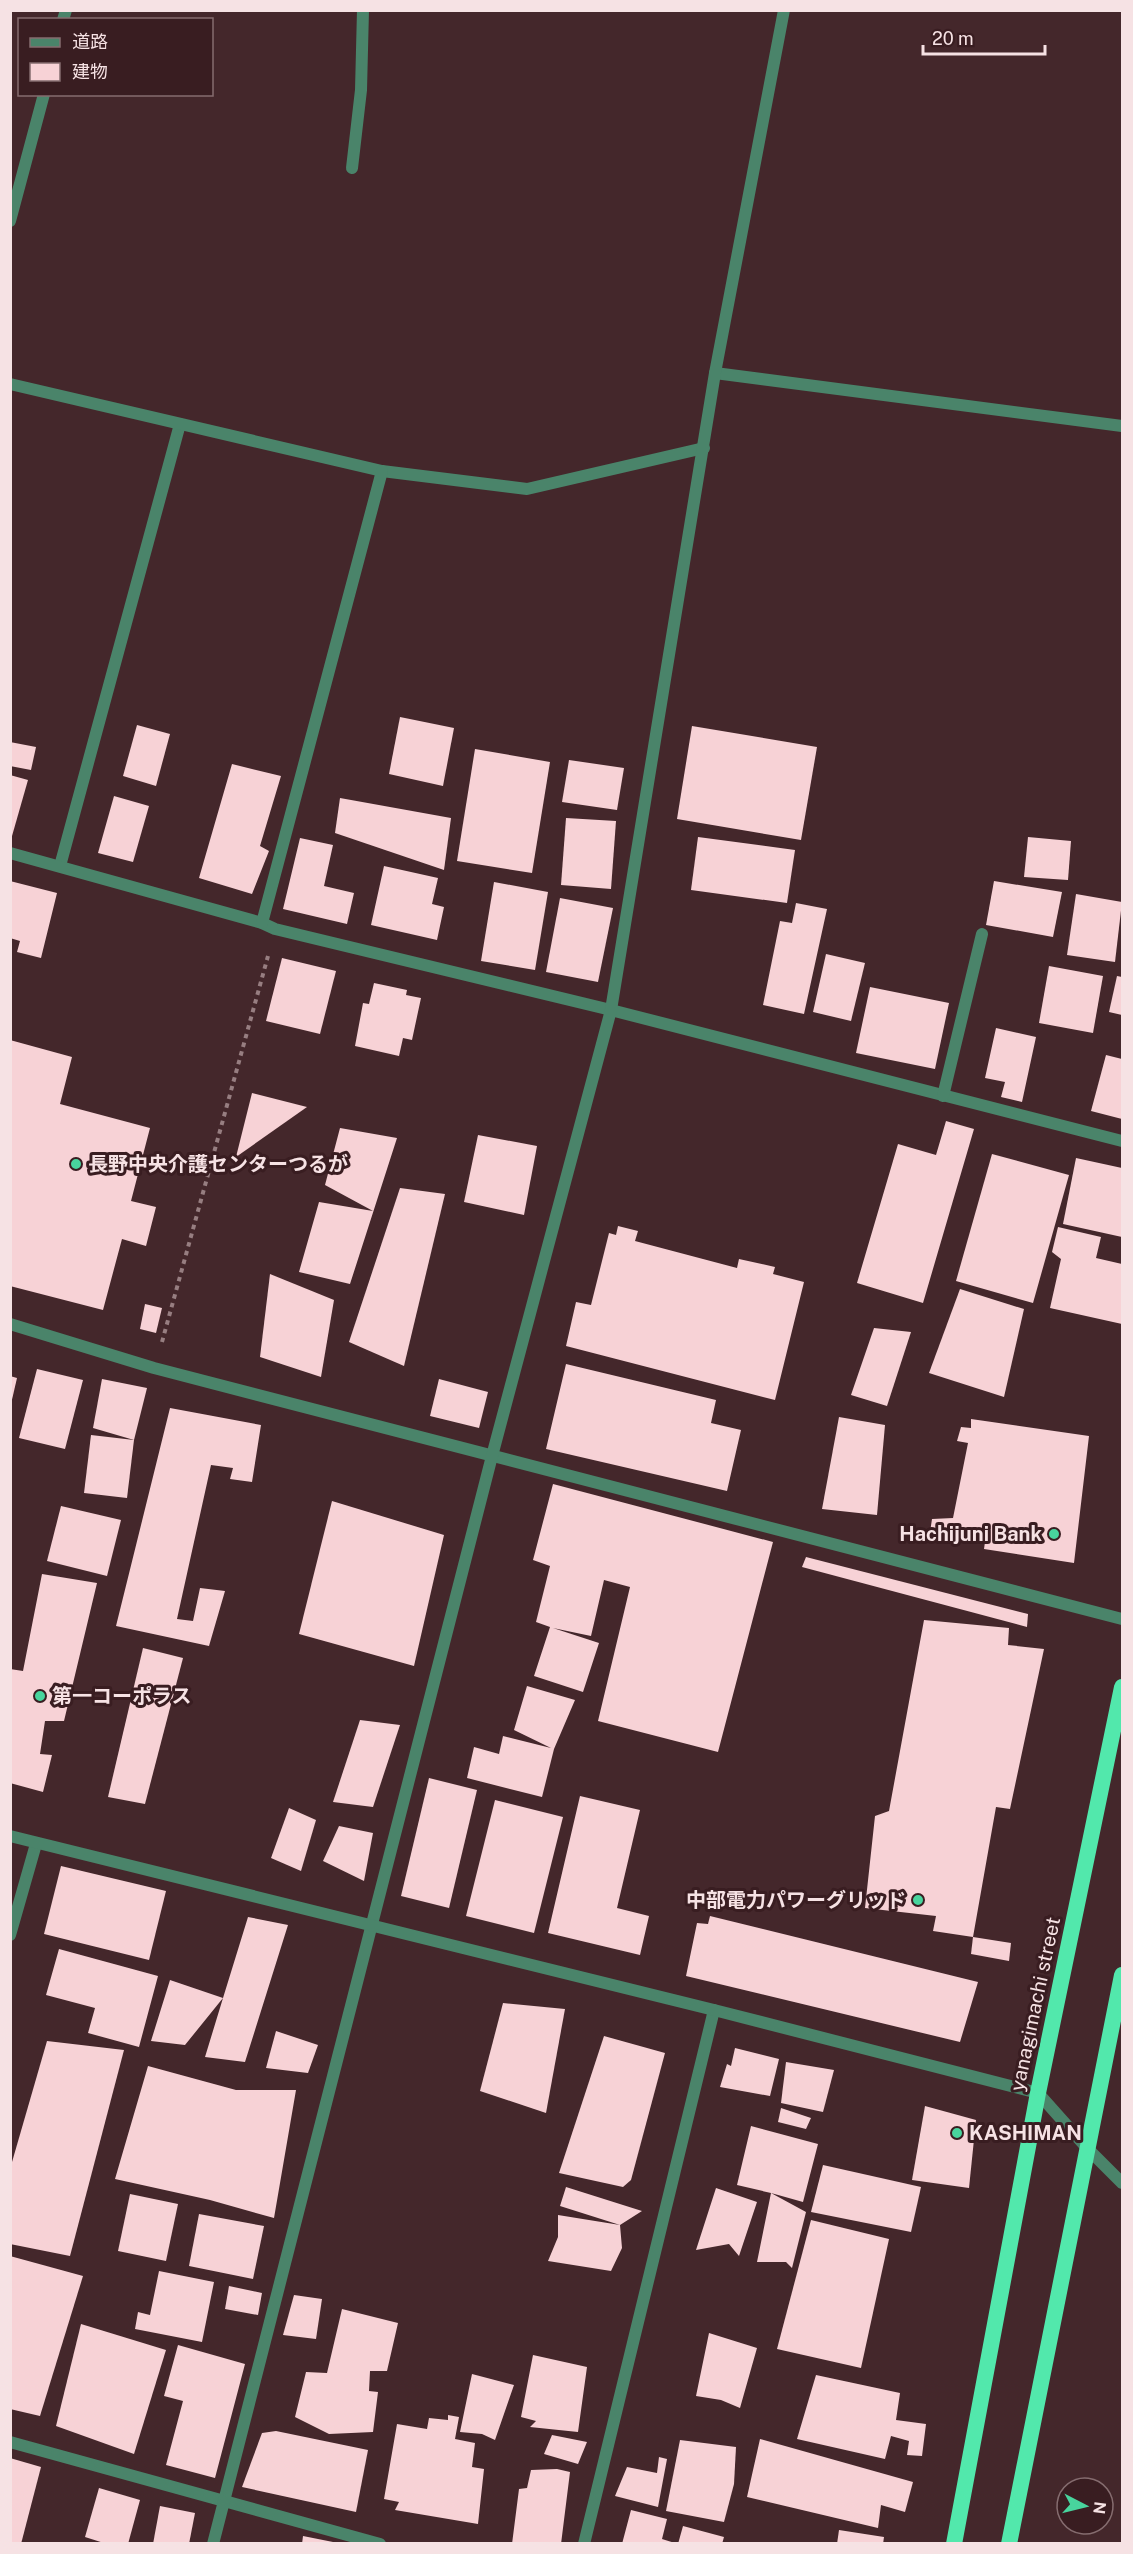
<svg xmlns="http://www.w3.org/2000/svg" width="1133" height="2554" viewBox="0 0 1133 2554" font-family="'Public Sans','Noto Sans JP',sans-serif">
<style>
.building{fill:#f7d2d6}
.lines{fill:none;stroke-linecap:round;stroke-linejoin:round}
.path{stroke:#977e81;stroke-width:4;stroke-dasharray:4.5 4.5;stroke-linecap:butt}
.service{stroke:#4a846a;stroke-width:12}
.minor{stroke:#4a846a;stroke-width:12}
.tertiary{stroke:#4a846a;stroke-width:12}
.trunk{stroke:#52e8ac;stroke-width:16}
.poi-dot{fill:#48d49d;stroke:#391d21;stroke-width:2}
.labels{text-anchor:middle;stroke-width:6;stroke-linejoin:round;paint-order:stroke}
.poi-label{font-size:20px;font-weight:bold;fill:#f6e2e4;stroke:#391d21;text-anchor:start}
.street-label{font-size:20px;fill:#f6e2e4;stroke:#391d21}
</style>
<rect width="100%" height="100%" fill="#44272b"/>
<g class="building">
<polygon points="400,717 454,728 443,786 389,774"/>
<polygon points="137,725 170,734 156,786 123,776"/>
<polygon points="692,726 817,747 801,840 677,819"/>
<polygon points="10,742 36,747 31,770 10,766"/>
<polygon points="475,749 550,762 532,873 457,861"/>
<polygon points="569,760 624,768 617,810 562,802"/>
<polygon points="232,764 281,776 260,846 269,851 252,894 199,878"/>
<polygon points="10,775 28,780 12,836 10,835"/>
<polygon points="114,796 149,806 133,862 98,853"/>
<polygon points="340,798 451,818 444,870 335,833"/>
<polygon points="566,818 616,821 611,889 561,885"/>
<polygon points="698,837 795,850 787,903 691,890"/>
<polygon points="1028,837 1071,841 1068,880 1024,877"/>
<polygon points="300,838 333,845 324,886 354,893 347,924 283,909"/>
<polygon points="384,866 438,878 432,904 444,907 437,940 371,925"/>
<polygon points="10,881 57,893 41,958 17,952 20,941 10,938"/>
<polygon points="994,881 1062,892 1053,937 986,925"/>
<polygon points="494,882 548,892 535,970 481,961"/>
<polygon points="1076,894 1122,902 1115,962 1067,955"/>
<polygon points="560,898 613,908 598,982 546,972"/>
<polygon points="796,903 827,909 804,1014 763,1005 780,921 792,923"/>
<polygon points="826,954 865,963 851,1021 813,1012"/>
<polygon points="282,958 336,971 320,1034 266,1021"/>
<polygon points="1049,966 1103,976 1093,1033 1039,1023"/>
<polygon points="1117,976 1122,977 1122,1015 1109,1012"/>
<polygon points="374,983 407,990 406,995 421,998 412,1040 403,1038 399,1056 355,1046 363,1003 369,1004"/>
<polygon points="870,987 949,1003 935,1069 856,1053"/>
<polygon points="996,1028 1036,1037 1022,1102 1001,1097 1005,1082 985,1078"/>
<polygon points="10,1040 72,1057 60,1104 150,1128 131,1201 156,1207 146,1246 122,1239 103,1310 10,1286"/>
<polygon points="1106,1055 1122,1059 1122,1119 1091,1111"/>
<polygon points="252,1093 307,1107 236,1157"/>
<polygon points="946,1121 974,1129 923,1303 857,1283 898,1144 936,1155"/>
<polygon points="340,1128 397,1138 350,1284 299,1272 319,1202 373,1211 325,1185"/>
<polygon points="478,1135 537,1146 524,1215 464,1202"/>
<polygon points="992,1154 1069,1175 1033,1303 956,1281"/>
<polygon points="1076,1158 1122,1168 1122,1237 1063,1224"/>
<polygon points="400,1188 445,1194 404,1366 349,1342"/>
<polygon points="618,1226 638,1231 635,1241 737,1268 739,1259 775,1267 773,1274 804,1282 775,1400 566,1346 576,1302 591,1305 609,1233 616,1235"/>
<polygon points="1058,1227 1101,1237 1096,1258 1122,1264 1122,1324 1050,1308 1061,1259 1052,1252"/>
<polygon points="270,1274 334,1300 321,1377 260,1357"/>
<polygon points="960,1289 1024,1309 1004,1397 929,1373"/>
<polygon points="145,1304 162,1308 156,1333 140,1329"/>
<polygon points="874,1328 911,1332 887,1406 851,1395"/>
<polygon points="566,1364 716,1400 711,1423 741,1430 727,1491 546,1449"/>
<polygon points="37,1369 83,1380 65,1449 19,1438"/>
<polygon points="10,1376 17,1378 11,1404 10,1404"/>
<polygon points="102,1379 147,1388 134,1440 93,1428"/>
<polygon points="439,1379 488,1392 479,1428 430,1416"/>
<polygon points="170,1408 261,1425 252,1482 230,1479 233,1468 211,1465 177,1619 193,1621 200,1588 225,1591 209,1646 116,1626"/>
<polygon points="839,1417 885,1425 877,1515 822,1509"/>
<polygon points="971,1419 1089,1436 1074,1563 984,1549 985,1542 929,1539 932,1519 953,1518 968,1443 957,1441 961,1427 971,1428"/>
<polygon points="91,1435 134,1440 127,1498 84,1493"/>
<polygon points="553,1484 773,1542 718,1752 598,1721 630,1587 604,1580 591,1636 553,1628 599,1643 583,1692 534,1676 550,1627 536,1622 550,1566 533,1560"/>
<polygon points="332,1501 444,1535 414,1666 299,1634"/>
<polygon points="61,1506 121,1520 107,1576 47,1561"/>
<polygon points="806,1557 1028,1614 1027,1627 802,1567"/>
<polygon points="42,1574 97,1583 64,1721 45,1721 40,1754 52,1755 43,1792 10,1783 10,1669 23,1671"/>
<polygon points="924,1620 1009,1628 1008,1645 1044,1649 1010,1809 996,1807 973,1937 933,1931 936,1916 865,1908 875,1816 889,1811"/>
<polygon points="143,1648 183,1658 145,1804 108,1797"/>
<polygon points="527,1686 575,1700 554,1749 542,1797 467,1778 474,1747 499,1754 503,1736 551,1748 514,1730"/>
<polygon points="360,1720 400,1725 373,1807 333,1802"/>
<polygon points="429,1778 477,1790 449,1908 401,1896"/>
<polygon points="580,1796 640,1810 617,1908 649,1916 640,1955 548,1933"/>
<polygon points="495,1800 563,1817 534,1933 466,1916"/>
<polygon points="289,1808 316,1820 301,1871 271,1858"/>
<polygon points="339,1826 373,1833 364,1881 323,1861"/>
<polygon points="61,1866 166,1891 149,1960 44,1934"/>
<polygon points="710,1916 978,1982 960,2042 686,1976 697,1923 708,1924"/>
<polygon points="248,1917 288,1925 245,2062 205,2057 223,1998 185,2045 151,2041 170,1980 223,1998"/>
<polygon points="973,1937 1011,1943 1009,1961 971,1954"/>
<polygon points="59,1949 158,1976 139,2047 88,2033 95,2008 46,1995"/>
<polygon points="503,2003 565,2009 546,2113 480,2091"/>
<polygon points="276,2031 318,2045 308,2073 266,2068"/>
<polygon points="604,2036 665,2053 631,2180 623,2187 559,2173"/>
<polygon points="47,2041 124,2050 70,2256 10,2244 10,2169"/>
<polygon points="735,2048 779,2059 770,2096 720,2087 727,2064 731,2066"/>
<polygon points="786,2062 834,2070 823,2112 781,2103"/>
<polygon points="148,2066 236,2090 296,2090 274,2218 210,2200 115,2179"/>
<polygon points="925,2106 976,2120 969,2188 912,2180"/>
<polygon points="781,2108 811,2118 806,2129 778,2122"/>
<polygon points="751,2126 818,2144 803,2202 771,2193 806,2212 792,2268 786,2262 757,2262 771,2193 737,2185"/>
<polygon points="823,2165 921,2187 911,2232 811,2212"/>
<polygon points="566,2187 642,2211 620,2225 622,2248 611,2271 548,2261 558,2237 558,2215 620,2225 560,2206"/>
<polygon points="716,2188 757,2202 739,2256 729,2244 696,2250"/>
<polygon points="130,2194 178,2204 166,2261 118,2251"/>
<polygon points="199,2214 264,2226 253,2279 189,2266"/>
<polygon points="811,2220 889,2239 861,2368 777,2349"/>
<polygon points="10,2256 83,2276 40,2416 10,2409"/>
<polygon points="159,2271 214,2282 202,2342 135,2329 138,2312 150,2315"/>
<polygon points="229,2286 262,2293 258,2315 225,2309"/>
<polygon points="294,2295 322,2299 316,2339 283,2335"/>
<polygon points="342,2309 398,2323 387,2371 370,2371 369,2391 378,2392 373,2432 329,2434 295,2417 306,2372 327,2373"/>
<polygon points="81,2324 166,2350 134,2454 56,2426"/>
<polygon points="709,2333 757,2348 740,2408 721,2400 696,2396"/>
<polygon points="178,2345 245,2364 215,2478 166,2465 183,2401 164,2396"/>
<polygon points="533,2355 587,2367 578,2432 530,2427 536,2421 521,2417"/>
<polygon points="472,2374 514,2385 495,2440 482,2434 460,2432"/>
<polygon points="816,2375 900,2393 896,2420 926,2424 922,2456 907,2455 909,2441 891,2436 885,2459 797,2439"/>
<polygon points="448,2415 459,2417 455,2439 475,2443 472,2467 484,2469 478,2524 395,2510 399,2502 384,2499 397,2424 427,2429 429,2418 448,2420"/>
<polygon points="276,2431 368,2450 356,2512 242,2487 262,2433"/>
<polygon points="552,2435 587,2442 578,2464 544,2454"/>
<polygon points="760,2439 913,2482 905,2512 881,2505 878,2528 747,2497"/>
<polygon points="680,2440 736,2447 734,2484 724,2522 666,2511"/>
<polygon points="659,2457 667,2459 658,2507 615,2496 627,2467 657,2473"/>
<polygon points="10,2458 41,2467 21,2544 10,2544"/>
<polygon points="557,2469 570,2472 561,2544 512,2544 519,2489 527,2488 531,2470"/>
<polygon points="99,2488 140,2500 128,2544 107,2544 85,2537"/>
<polygon points="160,2506 195,2513 189,2544 153,2544"/>
<polygon points="631,2510 667,2519 662,2539 678,2544 622,2544"/>
<polygon points="683,2526 724,2537 722,2544 678,2544"/>
<polygon points="839,2530 884,2537 883,2544 837,2544"/>
<polygon points="303,2536 333,2542 333,2544 302,2544"/>
</g>
<g class="lines">
<polyline class="path" points="162,1342 268,956"/>
<g class="service">
<polyline points="352,168 361,90 363,10"/>
<polyline points="60,866 180,424"/>
</g>
<g class="minor">
<polyline points="63,20 66,10"/>
<polyline points="10,221 44,94"/>
<polyline points="715,373 1122,426"/>
<polyline points="10,384 382,471 527,489 704,448"/>
<polyline points="10,853 262,923 275,929 611,1010 1122,1141"/>
<polyline points="262,923 382,471"/>
<polyline points="943,1096 982,934"/>
<polyline points="10,1324 154,1368 1122,1619"/>
<polyline points="10,1935 36,1844"/>
<polyline points="1087,2148 1122,2183"/>
<polyline points="10,2442 380,2544"/>
<polyline points="213,2544 492,1456 611,1010 715,373 784,10"/>
<polyline points="584,2544 714,2010"/>
</g>
<polyline class="tertiary" points="10,1836 714,2010 1038,2093 1087,2148"/>
<g class="trunk">
<polyline points="954,2544 1038,2093 1122,1687"/>
<polyline points="1009,2544 1122,1975"/>
</g>
</g>
<g class="poi-dot">
<circle cx="76" cy="1164" r="6"/>
<circle cx="1054" cy="1534" r="6"/>
<circle cx="40" cy="1696" r="6"/>
<circle cx="918" cy="1900" r="6"/>
<circle cx="957" cy="2133" r="6"/>
</g>
<g class="labels">
<g class="poi-label">
<text x="88" y="1171">長野中央介護センターつるが</text>
<text x="1042" y="1541" text-anchor="end">Hachijuni Bank</text>
<text x="52" y="1703">第一コーポラス</text>
<text x="906" y="1907" text-anchor="end">中部電力パワーグリッド</text>
<text x="969" y="2140">KASHIMAN</text>
</g>
<g class="street-label">
<text transform="translate(1035 2004) rotate(-78)" y="7">yanagimachi street</text>
</g>
</g>
<rect width="1133" height="2554" fill="none" stroke="#f6e2e4" stroke-width="24"/>
<rect x="18" y="18" width="195" height="78" fill="#391d21" stroke="#856c6f" stroke-width="1.5"/>
<rect x="30" y="38" width="30" height="9" fill="#4a846a" stroke="#856c6f" stroke-width="1.5"/>
<text x="72" y="48" font-size="18" fill="#f6e2e4">道路</text>
<rect x="30" y="63" width="30" height="18" fill="#f7d2d6" stroke="#856c6f" stroke-width="1.5"/>
<text x="72" y="78" font-size="18" fill="#f6e2e4">建物</text>
<g transform="translate(1085 2506) rotate(97)"><circle r="28" fill="#391d21" stroke="#856c6f" stroke-width="1.5"/>
<path d="M0-4.5L10 22L0 15L-10 22Z" fill="#48d49d"/>
<text y="-9" font-size="16" font-weight="bold" text-anchor="middle" fill="#f6e2e4">N</text>
</g>
<path d="M923 45v9h122v-9" fill="none" stroke="#f6e2e4" stroke-width="3"/>
<text x="932" y="45" font-size="18" fill="#f6e2e4" stroke="#391d21" stroke-width="4.5" paint-order="stroke">20 m</text>
</svg>
